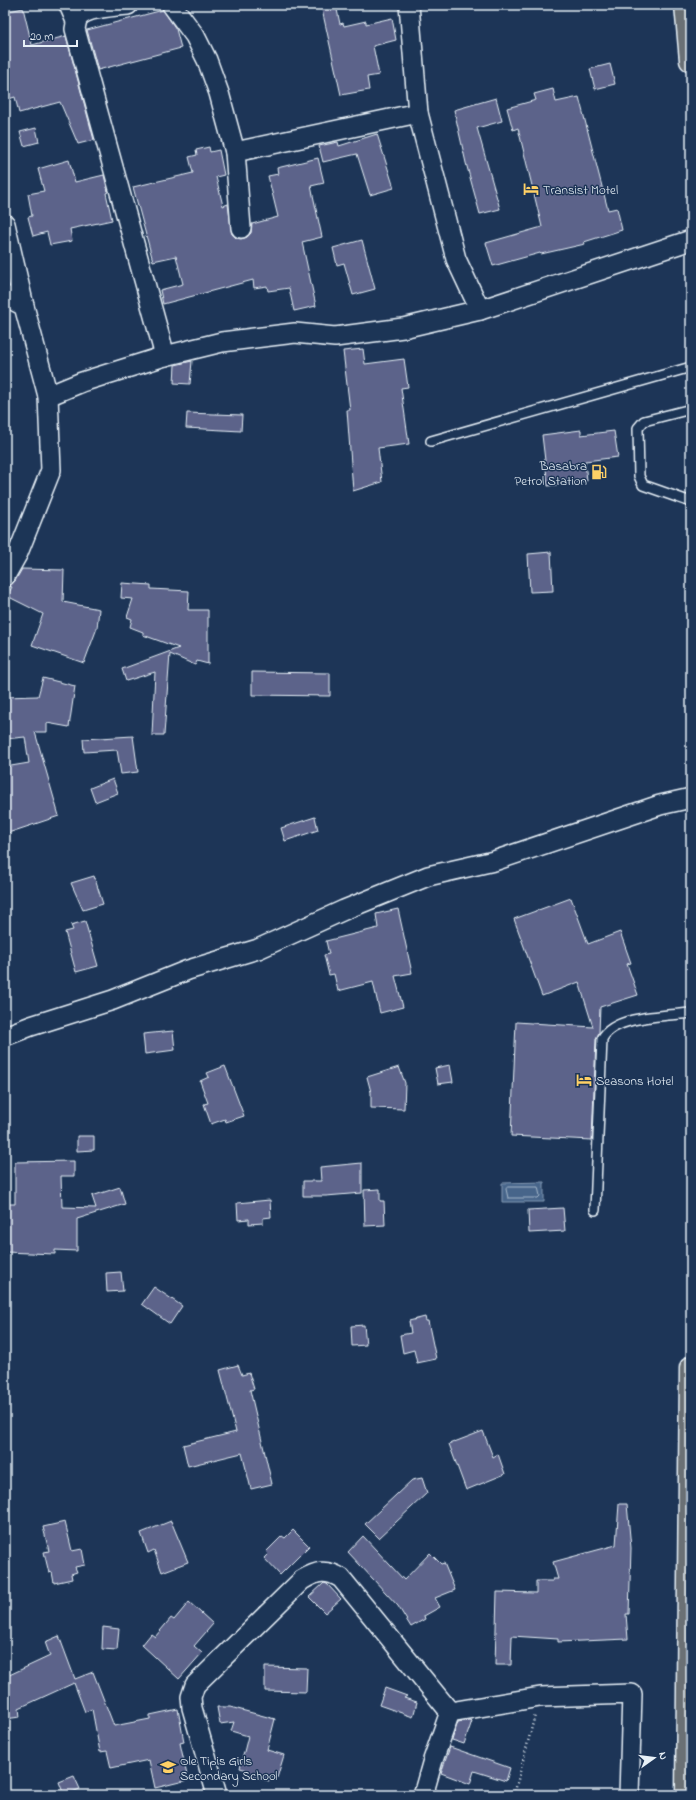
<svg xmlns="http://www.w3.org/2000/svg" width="696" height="1800" viewBox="0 0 696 1800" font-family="'Indie Flower',sans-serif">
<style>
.water{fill:#46658a;stroke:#879db6}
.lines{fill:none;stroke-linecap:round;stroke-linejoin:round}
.shore{stroke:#a7b9cc;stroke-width:1}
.building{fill:#5b638a;stroke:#e8f1f8}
.service-casing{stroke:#e8f1f8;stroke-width:12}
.minor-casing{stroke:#e8f1f8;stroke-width:22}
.trunk-casing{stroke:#e8f1f8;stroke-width:25}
.path{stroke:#e8f1f8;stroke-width:2.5;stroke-dasharray:1 3;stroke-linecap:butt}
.service{stroke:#1d3557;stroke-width:9}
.minor{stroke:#1d3557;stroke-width:19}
.trunk{stroke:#6a7074;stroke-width:22}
.labels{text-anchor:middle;stroke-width:3;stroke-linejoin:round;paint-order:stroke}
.poi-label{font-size:13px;fill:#e8f1f8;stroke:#1d3557;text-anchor:start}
</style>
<rect width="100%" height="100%" fill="#1d3557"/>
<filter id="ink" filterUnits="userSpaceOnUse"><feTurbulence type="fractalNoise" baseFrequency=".025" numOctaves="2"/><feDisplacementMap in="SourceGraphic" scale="8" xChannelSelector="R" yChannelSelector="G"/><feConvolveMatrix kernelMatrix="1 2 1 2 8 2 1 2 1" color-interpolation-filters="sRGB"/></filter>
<g filter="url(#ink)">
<polygon class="water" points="544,1182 544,1202 502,1202 502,1183"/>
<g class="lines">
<polygon class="shore" points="508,1187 538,1187 540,1196 538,1198 508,1198 506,1189"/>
</g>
<g class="building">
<polygon points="321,5 336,5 340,24 343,23 344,26 366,21 366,24 392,18 396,40 373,46 379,75 367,77 369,90 341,95"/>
<polygon points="23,8 32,45 66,36 94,140 78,144 60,102 19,113 15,97 5,100 5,12"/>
<polygon points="163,10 176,29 181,48 98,70 87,30"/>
<polygon points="610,64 615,84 595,89 590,69"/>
<polygon points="553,89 556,102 579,97 608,210 617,208 622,230 584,242 585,244 541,254 540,253 493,266 486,243 542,227 518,128 513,130 507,108 536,100 534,94"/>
<polygon points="496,98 502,121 477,128 500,209 480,214 466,163 454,110"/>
<polygon points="36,128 39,142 24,146 20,132"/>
<polygon points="377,134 394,188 370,195 357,154 323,162 319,146 338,142 339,146"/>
<polygon points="209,147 210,152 219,150 224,175 216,177 223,206 228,204 232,234 236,238 241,239 247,237 251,233 252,224 278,217 268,176 278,174 277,168 318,158 324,183 311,186 322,237 302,242 316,306 294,311 289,288 268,291 267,286 254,288 253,280 163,304 160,290 183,284 176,256 153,261 133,187 193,173 189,157 197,155 196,150"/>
<polygon points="69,160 75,182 104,175 108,192 106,193 112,220 70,229 72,241 50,245 47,232 33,236 28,217 32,216 28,194 44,191 38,169"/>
<polygon points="362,240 375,289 353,295 344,263 337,265 333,248"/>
<polygon points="363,349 365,364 404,359 408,387 401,388 409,444 378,448 382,482 353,491 347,410 350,410 343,351"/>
<polygon points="192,361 190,384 174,383 175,365"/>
<polygon points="187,413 242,415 241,431 186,428"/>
<polygon points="581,430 581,435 614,431 618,457 585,461 587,481 548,486 542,435"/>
<polygon points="551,552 553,591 530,592 528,554"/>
<polygon points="22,569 64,570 63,602 99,609 97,628 84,663 32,645 43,614 7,596 12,587 9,586 15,581"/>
<polygon points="122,583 151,585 151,589 189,591 188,610 208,610 208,664 197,661 195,665 170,654 164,735 152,735 155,672 126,681 122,669 179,648 143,635 143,632 130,627 132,619 127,617 133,599 121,598"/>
<polygon points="252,672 330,673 330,696 252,695"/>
<polygon points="43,678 75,686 69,727 47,723 47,732 35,732 59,816 5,834 5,767 29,763 25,737 5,739 5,697 38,696"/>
<polygon points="133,736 138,772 121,774 117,750 84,752 83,739"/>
<polygon points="113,779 118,793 95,802 90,788"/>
<polygon points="315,817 318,830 285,841 281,828"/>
<polygon points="94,876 103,904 83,910 71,883"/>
<polygon points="571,898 588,944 620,932 631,963 627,964 638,995 600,1007 599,1033 596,1039 592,1140 511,1136 516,1022 593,1027 579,982 542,996 514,919"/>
<polygon points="398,909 412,973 395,976 403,1007 380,1013 373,982 338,991 334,974 329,975 324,955 329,954 326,941 378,928 376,914"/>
<polygon points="85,921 98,966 76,972 65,932 73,930 71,925"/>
<polygon points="173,1031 175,1050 145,1054 143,1034"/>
<polygon points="450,1065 453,1082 438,1084 435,1068"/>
<polygon points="225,1066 244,1116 226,1122 225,1119 211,1124 204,1104 208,1103 200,1081 209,1077 207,1073"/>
<polygon points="399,1067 405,1083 404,1109 371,1108 371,1092 367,1077"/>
<polygon points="77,1136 94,1136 94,1150 77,1151"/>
<polygon points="74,1161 74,1176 61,1176 62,1207 96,1208 92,1196 120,1187 125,1204 77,1219 77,1251 55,1250 55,1254 5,1252 5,1204 15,1204 15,1162"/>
<polygon points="362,1163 362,1193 326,1196 303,1196 303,1181 321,1181 320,1167"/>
<polygon points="380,1189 380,1201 384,1201 385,1225 365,1226 364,1190"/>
<polygon points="270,1200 271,1217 263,1218 263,1223 249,1224 249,1219 238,1220 237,1203"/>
<polygon points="563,1208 565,1231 529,1233 528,1210"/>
<polygon points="121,1272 123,1291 107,1292 106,1273"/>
<polygon points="154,1287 182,1306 170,1324 142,1304"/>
<polygon points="425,1317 426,1321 428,1321 436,1359 417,1363 414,1350 403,1353 400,1335 411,1333 409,1321"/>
<polygon points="364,1325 366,1345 352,1346 351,1326"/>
<polygon points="238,1365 242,1375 249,1373 254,1389 250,1390 272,1484 251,1489 242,1453 188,1466 183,1445 236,1432 220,1370"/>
<polygon points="483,1431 493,1457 498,1454 505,1474 466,1490 449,1444"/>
<polygon points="422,1478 427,1493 379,1538 365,1524 412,1480"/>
<polygon points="619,1504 627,1504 631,1548 629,1614 626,1614 628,1639 558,1642 558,1639 512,1636 511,1665 495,1665 497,1592 536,1593 536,1581 553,1581 553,1579 558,1579 553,1562 616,1545"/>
<polygon points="171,1521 188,1562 162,1572 154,1550 148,1553 141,1533"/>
<polygon points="65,1522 72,1551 82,1549 85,1565 75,1567 77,1572 71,1574 72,1579 54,1583 52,1572 49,1573 44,1552 49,1551 43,1527"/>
<polygon points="293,1530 309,1546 280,1575 264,1558 268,1554 266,1552 282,1536 285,1538"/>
<polygon points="363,1536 404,1580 430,1553 441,1564 444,1563 455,1590 435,1598 440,1607 424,1616 425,1619 411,1627 398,1606 348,1552"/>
<polygon points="324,1583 327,1584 341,1599 325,1613 309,1597"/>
<polygon points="189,1602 213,1624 194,1646 202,1653 179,1679 142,1645 151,1634 155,1637 171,1618 174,1620"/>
<polygon points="103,1627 119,1629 117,1650 102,1649"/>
<polygon points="59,1636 75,1679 93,1672 114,1726 150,1719 150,1715 178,1709 184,1742 180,1743 188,1780 155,1788 149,1760 111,1768 107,1751 100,1752 92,1709 85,1712 74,1683 19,1708 20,1717 5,1719 5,1677 50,1656 45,1642"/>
<polygon points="265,1667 307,1668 306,1692 265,1691"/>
<polygon points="385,1688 407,1696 404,1698 417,1702 413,1717 379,1705"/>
<polygon points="217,1707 230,1707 275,1719 267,1750 284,1755 277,1778 270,1776 269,1781 247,1775 248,1770 240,1768 248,1736 231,1731 234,1722 220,1724"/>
<polygon points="469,1720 472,1721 464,1744 452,1740 458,1722"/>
<polygon points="450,1747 510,1768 506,1781 474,1771 470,1784 441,1773"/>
<polygon points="74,1776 80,1789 64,1795 59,1782"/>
</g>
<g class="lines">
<defs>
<g id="service">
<polyline points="691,409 644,421 638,428 639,476 643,485 691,502"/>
<polyline points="431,441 691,367"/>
<path d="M595,1210l7,-171c12,-24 65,-23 89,-26"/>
</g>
<g id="minor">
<polyline points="69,5 76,21"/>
<path d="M128,5c-11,1 -42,3 -49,12 -3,3 -3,8 -4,12l90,327"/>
<polyline points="172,5 195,36 207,60 219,93 235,152 241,228"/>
<polyline points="409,5 418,113 456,259 480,310"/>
<polyline points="235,152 418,113"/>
<polyline points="5,224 24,306"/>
<polyline points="5,296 24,306 48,396 51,470 18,553 5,576"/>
<polyline points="48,396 82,382 165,356 222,342 295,333 335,337 403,328 480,310 691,240"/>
<polyline points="5,1036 31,1026 113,1000 188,970 258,949 344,910 428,876 494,861 660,805 691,798"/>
<polyline points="450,1712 540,1697 632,1694 629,1795"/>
<path d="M217,1795l-25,-87 -1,-11 4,-12 107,-105c15,-9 24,-11 39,-2l109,134"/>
<polyline points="423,1795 433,1760 450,1712"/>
</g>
<g id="trunk">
<polyline points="686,5 691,60"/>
<polyline points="687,1795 691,1368"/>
</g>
</defs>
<use href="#service" class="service-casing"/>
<use href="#minor" class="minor-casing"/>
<use href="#trunk" class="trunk-casing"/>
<polyline class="path" points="514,1795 535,1715"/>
<use href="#service" class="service"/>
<use href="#minor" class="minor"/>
<use href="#trunk" class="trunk"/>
</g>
</g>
<defs>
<symbol id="hotel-bare" viewBox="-9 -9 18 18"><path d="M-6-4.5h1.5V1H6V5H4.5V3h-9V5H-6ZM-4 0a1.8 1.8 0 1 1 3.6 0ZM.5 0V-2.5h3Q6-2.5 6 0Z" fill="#ffd166" stroke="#1d3557" stroke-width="2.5" paint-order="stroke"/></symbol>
<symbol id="fuel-bare" viewBox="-9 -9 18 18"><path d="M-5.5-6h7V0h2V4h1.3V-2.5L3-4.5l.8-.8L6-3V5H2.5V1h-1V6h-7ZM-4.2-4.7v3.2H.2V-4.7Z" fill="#ffd166" stroke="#1d3557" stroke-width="2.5" paint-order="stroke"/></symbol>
<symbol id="school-bare" viewBox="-9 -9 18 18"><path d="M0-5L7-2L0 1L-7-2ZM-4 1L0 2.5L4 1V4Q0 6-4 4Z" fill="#ffd166" stroke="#1d3557" stroke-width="2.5" paint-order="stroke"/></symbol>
</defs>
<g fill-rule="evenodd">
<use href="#hotel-bare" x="520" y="178" width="22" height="22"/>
<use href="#fuel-bare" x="588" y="461" width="22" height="22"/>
<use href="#hotel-bare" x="573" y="1069" width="22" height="22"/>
<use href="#school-bare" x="157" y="1756" width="22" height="22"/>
</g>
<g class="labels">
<g class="poi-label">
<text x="543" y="194">Transist Motel</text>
<text x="587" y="470" text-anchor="end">Basabra<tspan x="587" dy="15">Petrol Station</tspan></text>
<text x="596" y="1085">Seasons Hotel</text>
<text x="180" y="1765">Ole Tipis Girls<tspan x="180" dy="15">Secondary School</tspan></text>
</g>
</g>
<rect width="696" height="1800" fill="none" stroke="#1d3557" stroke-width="20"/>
<rect x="10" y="10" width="676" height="1780" fill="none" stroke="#e8f1f8" stroke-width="1.5" filter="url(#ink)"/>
<g transform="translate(654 1758) rotate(76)" stroke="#1d3557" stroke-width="3" paint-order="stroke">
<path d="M0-3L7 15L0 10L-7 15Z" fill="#e8f1f8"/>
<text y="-6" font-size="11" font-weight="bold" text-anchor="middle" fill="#e8f1f8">N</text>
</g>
<path d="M24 40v6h53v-6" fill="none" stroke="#e8f1f8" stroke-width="2"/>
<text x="30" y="40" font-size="12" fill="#e8f1f8" stroke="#1d3557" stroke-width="3" paint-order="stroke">20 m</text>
</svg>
